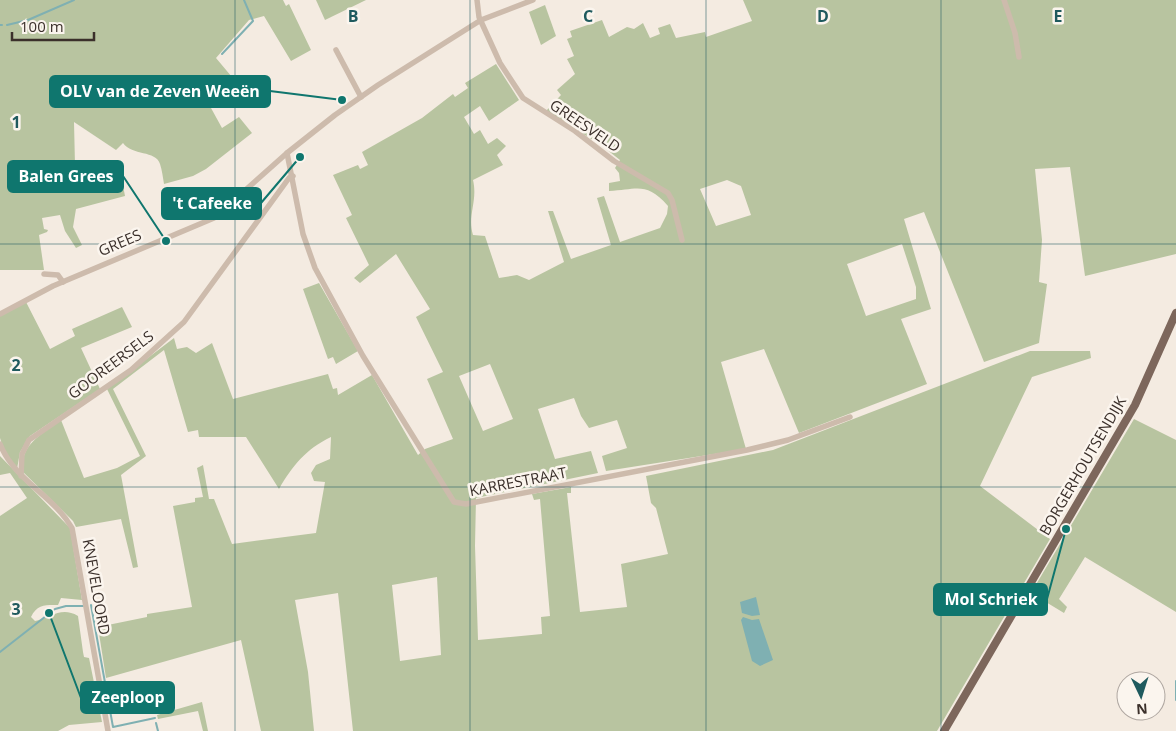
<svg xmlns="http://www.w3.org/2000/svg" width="1176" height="731" viewBox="0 0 1176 731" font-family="'Open Sans',sans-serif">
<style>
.green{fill:#b8c4a0;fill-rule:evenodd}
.water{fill:#7fb0b2}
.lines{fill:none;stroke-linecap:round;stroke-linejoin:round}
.stream{stroke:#7fb0b2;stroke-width:2}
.minor{stroke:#cdbbac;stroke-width:5.5}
.major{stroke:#7d675c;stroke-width:8}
.grid{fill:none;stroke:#1f5a5e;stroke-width:1;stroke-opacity:0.55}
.labels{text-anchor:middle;stroke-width:5;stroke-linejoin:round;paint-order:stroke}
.street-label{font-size:15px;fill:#3b302b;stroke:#fbf5ee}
.grid-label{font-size:16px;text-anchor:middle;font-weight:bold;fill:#1f5a5e;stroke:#fbf5ee;stroke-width:5;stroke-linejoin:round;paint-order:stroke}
.leader{fill:none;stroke:#0f766e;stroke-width:2}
.callout-dot{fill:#0f766e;stroke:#fbf5ee;stroke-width:2}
.callout{fill:#0f766e;stroke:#0f766e;stroke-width:2}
.callout-label{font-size:16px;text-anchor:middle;font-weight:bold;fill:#fff}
</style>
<rect width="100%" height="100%" fill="#f4ebe1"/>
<g class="green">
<path d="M0,0h283l3,6 3,-2 22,46 -20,11 -27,-45 -15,4 -33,38 26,31 -31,19 11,20 17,-11 13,16 -46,36 -13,7 -29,8c-1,-6 -2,-14 -4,-20 -4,-14 -28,-8 -37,-21l-7,7 -42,-28 1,43 14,-1 14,-4 1,2 14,-2 7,36 -49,13 -3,18 9,18 -6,3 -11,-17 -5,-16 -18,3 2,11 4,1 -1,2 -8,3 5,35h-44z"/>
<polygon points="316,0 366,0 325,20"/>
<path d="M743,0h433v254l-91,22 -15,-109 -35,2 7,71 -3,42 8,2 -8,59 -55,19 -60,-150 -20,7 27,90 -30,10 26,65 -128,49 -35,-84 -43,13 25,87 -140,22 -4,-15 25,-8 -10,-28 -28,8 -8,-12 -7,-18 -36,11 17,50 36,-8 7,22 -122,25 -1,48 3,94 64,-6 -1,-17 9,-1 -10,-117 -6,1 -2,-6 39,-7v6h-4l13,119 47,-5 -6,-43 47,-10 -12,-46 -5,-5 -5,-27 127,-26 257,-99h60l1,7 -59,19 -52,109 70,53 -113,192h-584l-15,-138 -43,7 13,72 6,59h-53l-20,-91 -135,38 -8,-51 49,-10v-3l45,-7 -19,-101 22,-4v-4l8,-1 -6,-29 6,-3 6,34h5l18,45 84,-11 9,-51 -11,-1 -3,-8 5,-8 14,-6 1,-22c-25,12 -38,28 -52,52l-33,-52h-47l-1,-7 -10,2 -24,-82 -51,39 33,67 -25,19 17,92 -5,1 -12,-49 -45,8 -3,-6 -50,-49c-4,-27 19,-38 38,-52l23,58 33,-10 23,-12 -33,-67 67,-51 3,11 10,-2 9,6 16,-10 21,56 95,-25 5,15 4,-1 1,7 34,-20 46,80 7,-6 28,-10 -26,-60 16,-7 -27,-55 14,-8 -34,-55 -36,29 -6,-5 15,-13 -23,-47 6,-3 -19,-40 25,-10 2,4 8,-4 -6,-13 60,-34 31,-24 2,3 13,-9 -3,-5 31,-19 23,36 -30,21 -9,-15 -16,11 10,17 6,-4 8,14 9,-6 9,8 -9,9 6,10 -30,15c5,21 -6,35 0,55l12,1 14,42 18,-3 12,5 35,-18 -16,-51h5l18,48 40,-14 -14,-47 7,-2 16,46 40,-14 7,-14 1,-8c-22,-25 -31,-16 -59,-15v-8l11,-2 -1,-8 -4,-5 5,-8 -19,-15 -55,-34 15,-16 -4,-5 18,-16 -8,-15 7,-3 -7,-17 5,-2 -2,-6 32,-11 7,17 18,-10 7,2 9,-6 7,15 10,-4 -2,-6 12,-4 6,14 29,-6 1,5 46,-16zM727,180l14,6 10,29 -35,11 -16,-37zM902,244l14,43v12l-50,17 -19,-52zM490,364l23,55 -30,12 -24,-55zM437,577l4,78 -41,6 -8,-76z"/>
<polygon points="545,5 556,36 541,45 529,12"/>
<polygon points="319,283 358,351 336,364 333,357 328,359 303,289"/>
<polygon points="26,302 50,349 75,336 72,329 122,307 132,327 81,348 100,389 30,436 20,452 17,469 4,451 0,438 0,316"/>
<polygon points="1134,419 1176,440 1176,612 1085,557 1059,599 1067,607 1064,613 1031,593"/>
<path d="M0,456l70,72 12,72 -21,-2 -3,7c-12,0 -21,-1 -27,12l4,4c16,-3 26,-15 43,-5l5,36 1,5 5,1 13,64 -33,3 -11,6h-58v-215l27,-18 -17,-25 -10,2z"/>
<polygon points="202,702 208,731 203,731 198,711 158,719 157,715"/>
</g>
<g class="water">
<polygon points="756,597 760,615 752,616 742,613 740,602"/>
<polygon points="743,617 752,620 759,619 773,660 760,666 752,661 741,620"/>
</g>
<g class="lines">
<g class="stream">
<polyline points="0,25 2,25"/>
<polyline points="7,25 28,20 74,0"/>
<polyline points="222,54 253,21 244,0"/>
<polyline points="91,605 113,727 155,718"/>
<polyline points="0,652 55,609 66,606 83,606"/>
<polyline points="1176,681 1176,700"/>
<polyline points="156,723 158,731"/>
</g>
<g class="minor">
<polyline points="477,0 479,17 500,63 523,98 575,131 614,161 668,193 672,200 682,240"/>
<polyline points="1004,0 1015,33 1019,57"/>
<polyline points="336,50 361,97"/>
<polyline points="287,153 303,234 315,268 363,356 454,502 466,504 747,450 788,440 850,417"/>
<polyline points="44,274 58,275 63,282"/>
<polyline points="0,314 53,286 214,218 287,153 335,115 378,85 481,20 533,0"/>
<path d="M0,444c14,36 53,51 72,84l36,203"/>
<polyline points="21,476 22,454 29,440 131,370 184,322 289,178 293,176"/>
</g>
<polyline class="major" points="944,731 1135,405 1176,313"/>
</g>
<path class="grid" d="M235,0v731M470,0v731M706,0v731M941,0v731M0,244h1176M0,487h1176"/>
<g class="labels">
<g class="street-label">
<text transform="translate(585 126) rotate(34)" y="5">GREESVELD</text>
<text transform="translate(120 243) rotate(-23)" y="5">GREES</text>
<text transform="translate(111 365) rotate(-37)" y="5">GOOREERSELS</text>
<text transform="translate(1083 466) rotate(-60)" y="5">BORGERHOUTSENDIJK</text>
<text transform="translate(518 482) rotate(-11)" y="5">KARRESTRAAT</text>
<text transform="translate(96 587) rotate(80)" y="5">KNEVELOORD</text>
</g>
</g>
<g class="grid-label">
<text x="353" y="22">B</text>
<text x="588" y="22">C</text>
<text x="823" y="22">D</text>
<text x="1058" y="22">E</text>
<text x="16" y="128">1</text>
<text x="16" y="371">2</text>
<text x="16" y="615">3</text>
</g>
<path class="leader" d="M342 100L270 91M166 241L123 176M300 157L261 203M1066 529L1047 599M49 613L81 698"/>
<g class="callout-dot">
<circle cx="342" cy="100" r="5"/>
<circle cx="166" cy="241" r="5"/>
<circle cx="300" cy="157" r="5"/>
<circle cx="1066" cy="529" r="5"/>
<circle cx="49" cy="613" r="5"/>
</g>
<g class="callout">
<rect x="50" y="76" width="220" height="31" rx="5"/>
<rect x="8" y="161" width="115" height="31" rx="5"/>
<rect x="162" y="188" width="99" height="31" rx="5"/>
<rect x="934" y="584" width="113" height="31" rx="5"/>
<rect x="81" y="682" width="93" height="31" rx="5"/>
</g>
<g class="callout-label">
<text x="160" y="97">OLV van de Zeven Weeën</text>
<text x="66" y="182">Balen Grees</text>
<text x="212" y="209">'t Cafeeke</text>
<text x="991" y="605">Mol Schriek</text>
<text x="128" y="703">Zeeploop</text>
</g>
<g transform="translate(1141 696) rotate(176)"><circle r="24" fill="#fbf5ee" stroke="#aea6a0"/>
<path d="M0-4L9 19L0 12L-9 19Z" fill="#1f5a5e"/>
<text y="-8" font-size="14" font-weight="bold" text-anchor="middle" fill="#3b302b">N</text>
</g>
<path d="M12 32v8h82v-8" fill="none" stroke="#3b302b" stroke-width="2.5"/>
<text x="20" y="32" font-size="15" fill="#3b302b" stroke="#fbf5ee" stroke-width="4" paint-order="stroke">100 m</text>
</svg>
